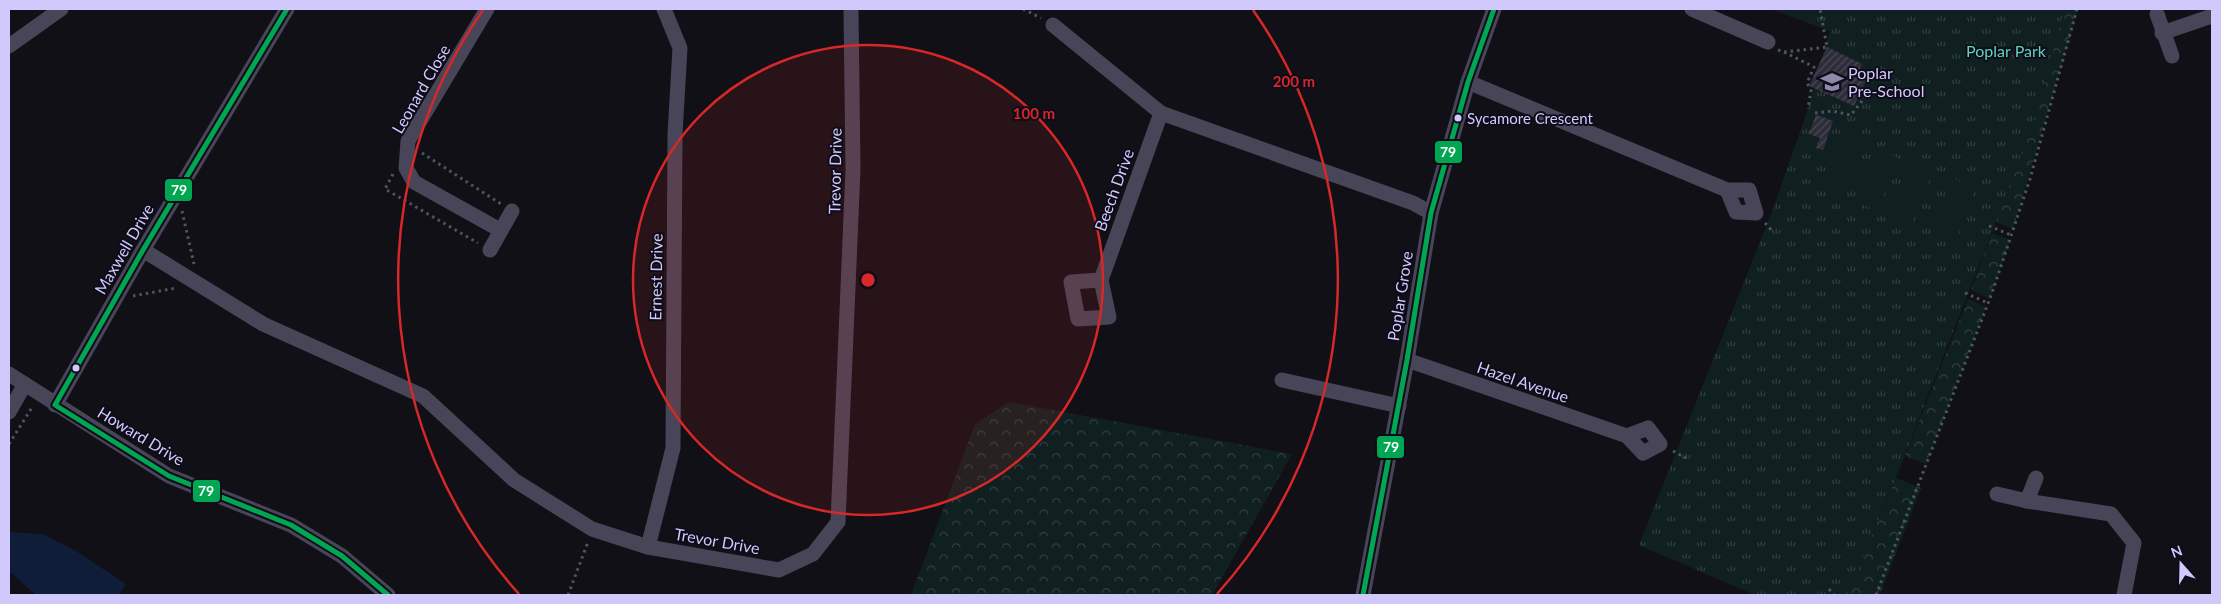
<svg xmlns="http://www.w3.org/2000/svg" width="2221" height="604" viewBox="0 0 2221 604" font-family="Lato,sans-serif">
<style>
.forest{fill:url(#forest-crowns)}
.park{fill:url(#park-tufts)}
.garden{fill:#102021}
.water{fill:#0f1d38}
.building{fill:url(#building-hatch)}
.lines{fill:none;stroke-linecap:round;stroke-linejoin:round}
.path{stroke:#4a5662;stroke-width:3;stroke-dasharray:2.5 4;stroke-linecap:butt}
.minor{stroke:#474557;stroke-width:15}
.bus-1-casing{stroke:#0f0c1a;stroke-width:9}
.bus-1{stroke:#00a651;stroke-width:5}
.ring{fill:none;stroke:#d62828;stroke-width:2.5}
.bus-dot{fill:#d1c9fb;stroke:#0f0c1a;stroke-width:2}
.labels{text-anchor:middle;stroke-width:4;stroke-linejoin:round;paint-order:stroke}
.bus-label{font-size:15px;fill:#d1c9fb;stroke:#0f0c1a;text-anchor:start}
.park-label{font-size:16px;fill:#5dd3bb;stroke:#0f0c1a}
.poi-label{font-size:16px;fill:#d1c9fb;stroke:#0f0c1a;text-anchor:start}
.street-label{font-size:16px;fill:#d1c9fb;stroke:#0f0c1a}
.centre{fill:#d62828;stroke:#0f0c1a;stroke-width:2.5}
.ring-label{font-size:15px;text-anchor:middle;font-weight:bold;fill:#d62828;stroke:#0f0c1a;stroke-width:4;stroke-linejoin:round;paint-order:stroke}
.line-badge{stroke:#0f0c1a;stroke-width:2}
.badge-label{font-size:14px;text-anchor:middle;font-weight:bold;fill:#fff}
</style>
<defs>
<pattern id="forest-crowns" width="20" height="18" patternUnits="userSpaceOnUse" patternTransform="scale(1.25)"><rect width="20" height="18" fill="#102021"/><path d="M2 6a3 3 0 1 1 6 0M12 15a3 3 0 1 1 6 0" fill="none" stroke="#323f42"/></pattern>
<pattern id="park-tufts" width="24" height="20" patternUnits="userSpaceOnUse" patternTransform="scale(1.25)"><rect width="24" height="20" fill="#102021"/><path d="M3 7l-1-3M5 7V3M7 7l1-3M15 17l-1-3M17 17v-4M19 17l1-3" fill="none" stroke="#323f42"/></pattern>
<pattern id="building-hatch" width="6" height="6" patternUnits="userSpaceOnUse" patternTransform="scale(1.25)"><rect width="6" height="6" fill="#2f2c3a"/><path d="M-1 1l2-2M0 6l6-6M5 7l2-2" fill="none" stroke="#4c4957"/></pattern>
</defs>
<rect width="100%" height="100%" fill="#111016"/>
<g class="forest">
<polygon points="2056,9 2078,9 2013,229 1996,222 2008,173"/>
<polygon points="1992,233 2010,240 1990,299 1971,290"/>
<polygon points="1968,299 1986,307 1926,464 1905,456"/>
<polygon points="1009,402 1292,454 1212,595 911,595 975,424"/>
<polygon points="1896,478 1921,488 1880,595 1847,595"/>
</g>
<polygon class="park" points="1771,9 2064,9 2038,108 1996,222 1899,470 1847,595 1755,595 1639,545 1772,212 1808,109 1830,31"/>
<g class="garden">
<polygon points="1840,136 1865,146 1844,198 1820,188"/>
<polygon points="1874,149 1898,158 1878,211 1854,201"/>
<polygon points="1908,162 1933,172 1912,224 1888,215"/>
<polygon points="1951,178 1976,188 1956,240 1931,231"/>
</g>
<polygon class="water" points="9,532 42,534 76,551 126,584 119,595 36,595 9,571"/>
<g class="building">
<polygon points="1827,47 1862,64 1857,74 1867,78 1854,106 1809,86"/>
<polygon points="1816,115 1833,121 1823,150 1816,148 1820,138 1809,134"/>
</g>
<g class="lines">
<g class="path">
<polyline points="1023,9 1041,18"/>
<polyline points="1778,50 1784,52 1827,47 1820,9"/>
<polyline points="1784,52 1814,67 1807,83 1811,90 1808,109"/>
<polyline points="1815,113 1832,111 1851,115 1869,92"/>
<polyline points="422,153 501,204"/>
<polyline points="393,174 385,189 478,243"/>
<polyline points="182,211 194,264"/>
<polyline points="1765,223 1773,232"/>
<polyline points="1989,226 2011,235"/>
<polyline points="1965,293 1988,303"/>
<polyline points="133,296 176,288"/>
<polyline points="9,444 33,406"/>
<polyline points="1673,451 1686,458"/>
<polyline points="1829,589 1834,595"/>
<polyline points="568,595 588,542"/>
<polyline points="1876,595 1992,293 2030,179 2077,9"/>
</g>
<g class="minor">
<polyline points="487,9 408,141 406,168 414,182 500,230"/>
<polyline points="1692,9 1768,42"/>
<polyline points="2157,14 2172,56"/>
<polyline points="1053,25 1161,113 1413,203 1431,213"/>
<polyline points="2162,33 2212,16"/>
<polyline points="9,46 61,9"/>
<polyline points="1468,82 1727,190 1749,190 1756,213 1736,212 1727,190"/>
<polyline points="143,250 263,324 423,396 514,480 592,529 648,547 779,570 813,554 838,522 853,170 851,9"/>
<polyline points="490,250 512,211"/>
<polyline points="1101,280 1071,282 1078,319 1109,317 1101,280 1161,113"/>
<polyline points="1407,360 1627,436 1643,453 1660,444 1648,428 1627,436"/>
<polyline points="9,374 169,476 291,525 342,556 388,595"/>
<polyline points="1282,380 1399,406"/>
<polyline points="55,405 143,250 287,9"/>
<polyline points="9,412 25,384"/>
<polyline points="1997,494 2027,501 2111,514 2134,543 2124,595"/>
<polyline points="2027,501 2036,478"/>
<polyline points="648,547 673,448 675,134 680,48 664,9"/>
<polyline points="1363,595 1407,360 1431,213 1468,82 1494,9"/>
</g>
<defs>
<g id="bus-1">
<polyline points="287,9 143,250 55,405 169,476 291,525 342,556 388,595"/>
<polyline points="1363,595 1407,360 1431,213 1468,82 1494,9"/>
</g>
</defs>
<use href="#bus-1" class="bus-1-casing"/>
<use href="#bus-1" class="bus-1"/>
</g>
<circle cx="868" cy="280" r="235" fill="#d62828" fill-opacity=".12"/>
<g class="ring">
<circle cx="868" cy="280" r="235"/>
<path d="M519 594A470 470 0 0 1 483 10M1253 10A470 470 0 0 1 1217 594"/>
</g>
<defs>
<symbol id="school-bare" viewBox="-9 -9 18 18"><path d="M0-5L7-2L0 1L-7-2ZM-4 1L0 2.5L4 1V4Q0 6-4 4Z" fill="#8e88ab" stroke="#0f0c1a" stroke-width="2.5" paint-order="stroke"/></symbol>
</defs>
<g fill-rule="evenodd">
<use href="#school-bare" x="1816" y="66" width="32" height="32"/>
</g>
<g class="bus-dot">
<circle cx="1458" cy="118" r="4.5"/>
<circle cx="76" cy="368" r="4.5"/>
</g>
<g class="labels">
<g class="bus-label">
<text x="1467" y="124">Sycamore Crescent</text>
</g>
<g class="park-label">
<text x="2006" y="57">Poplar Park</text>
</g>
<g class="poi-label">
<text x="1848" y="79">Poplar<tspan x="1848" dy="18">Pre-School</tspan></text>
</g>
<g class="street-label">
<text transform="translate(421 89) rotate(-60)" y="6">Leonard Close</text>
<text transform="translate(835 171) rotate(-89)" y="6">Trevor Drive</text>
<text transform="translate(1114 190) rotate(-70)" y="6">Beech Drive</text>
<text transform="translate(124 249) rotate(-60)" y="6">Maxwell Drive</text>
<text transform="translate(656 277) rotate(-89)" y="6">Ernest Drive</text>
<text transform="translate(1400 296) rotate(-81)" y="6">Poplar Grove</text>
<text transform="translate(1523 382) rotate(19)" y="6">Hazel Avenue</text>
<text transform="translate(141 436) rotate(31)" y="6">Howard Drive</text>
<text transform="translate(717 541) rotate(10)" y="6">Trevor Drive</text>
</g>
</g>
<circle cx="868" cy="280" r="8" class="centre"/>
<g class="ring-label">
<text x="1294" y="87">200 m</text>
<text x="1034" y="119">100 m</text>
</g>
<g class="line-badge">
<rect x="1434" y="140" width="29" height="24" rx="5" fill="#00a651"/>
<rect x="164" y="178" width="29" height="24" rx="5" fill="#00a651"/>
<rect x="1376" y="435" width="29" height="24" rx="5" fill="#00a651"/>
<rect x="192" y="479" width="29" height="24" rx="5" fill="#00a651"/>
</g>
<g class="badge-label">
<text x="1448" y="157">79</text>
<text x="179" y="195">79</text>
<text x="1391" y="452">79</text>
<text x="206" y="496">79</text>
</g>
<rect width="2221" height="604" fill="none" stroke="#d1c9fb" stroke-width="20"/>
<g transform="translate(2181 564) rotate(340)" stroke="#0f0c1a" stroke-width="4" paint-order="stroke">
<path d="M0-4L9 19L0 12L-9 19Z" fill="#d1c9fb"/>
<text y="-8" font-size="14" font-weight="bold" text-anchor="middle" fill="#d1c9fb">N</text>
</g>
</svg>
